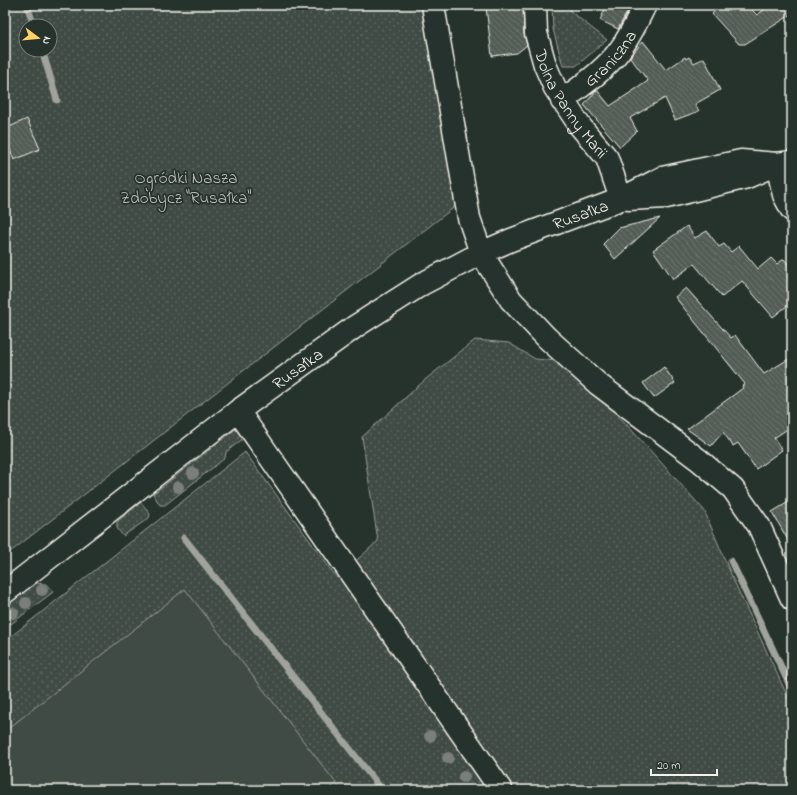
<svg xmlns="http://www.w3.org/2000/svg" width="797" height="795" viewBox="0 0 797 795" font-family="'Indie Flower',sans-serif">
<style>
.grass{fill:url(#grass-dots);stroke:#9a9e96;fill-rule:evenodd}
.pitch{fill:#414b45;stroke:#9a9e96}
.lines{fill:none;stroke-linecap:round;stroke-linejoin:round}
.stream{stroke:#9fa39b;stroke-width:7}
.building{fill:url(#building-back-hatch);stroke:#f4f1e8}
.minor-casing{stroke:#f4f1e8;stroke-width:25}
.minor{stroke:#26332d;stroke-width:22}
.tree{fill:#7a8079}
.labels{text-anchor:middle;stroke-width:3.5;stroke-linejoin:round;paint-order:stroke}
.street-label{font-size:17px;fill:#f4f1e8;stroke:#26332d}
.park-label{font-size:17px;fill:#bebfb7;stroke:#26332d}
</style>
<defs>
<pattern id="grass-dots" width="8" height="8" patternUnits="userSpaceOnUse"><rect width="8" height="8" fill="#414b45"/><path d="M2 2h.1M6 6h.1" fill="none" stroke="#5d6560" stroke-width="1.8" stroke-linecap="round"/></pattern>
<pattern id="building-back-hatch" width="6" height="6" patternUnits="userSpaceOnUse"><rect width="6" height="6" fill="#525c55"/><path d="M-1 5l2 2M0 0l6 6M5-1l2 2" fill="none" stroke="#6c746d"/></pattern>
</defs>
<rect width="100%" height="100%" fill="#26332d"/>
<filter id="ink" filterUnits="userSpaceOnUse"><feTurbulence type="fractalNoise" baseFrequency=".025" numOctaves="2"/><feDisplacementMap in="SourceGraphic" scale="8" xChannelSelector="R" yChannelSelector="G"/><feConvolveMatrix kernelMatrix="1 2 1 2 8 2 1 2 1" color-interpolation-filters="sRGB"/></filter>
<g filter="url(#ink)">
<g class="grass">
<path d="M5,5h417l35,200 -452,351zM26,26h24v24h-24z"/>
<polygon points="552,5 573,5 570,11 607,40 576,66 563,66 553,29"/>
<polygon points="475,340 509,343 535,359 570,362 704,510 733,579 792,706 792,790 5,790 5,641 245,452 337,578 378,541 362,437 426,379"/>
<polygon points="237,428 244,438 226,452 225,458 165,505 160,505 153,494"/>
<polygon points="141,502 150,514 149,518 123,536 117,528 117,522"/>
<polygon points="35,583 46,584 53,592 11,624 5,615 8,605"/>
</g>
<polygon class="pitch" points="185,589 336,783 327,790 5,790 5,731"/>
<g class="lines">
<g class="stream">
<polyline points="27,5 34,26"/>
<polyline points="42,50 57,100"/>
<polyline points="184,538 382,790"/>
<polyline points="731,561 792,690"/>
</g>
</g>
<g class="building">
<polygon points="502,5 523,5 524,34 527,45 517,53 492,56 486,7"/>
<polygon points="607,5 631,5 618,29 600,20"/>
<polygon points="720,5 747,5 757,15 771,5 792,5 792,14 745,44 739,44 712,14"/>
<polygon points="643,41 666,70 685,57 686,59 689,57 694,63 704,58 720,90 695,104 699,111 675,120 665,98 630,118 637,131 620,147 584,105 597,90 610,106 648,81 630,57"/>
<polygon points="27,119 40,149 14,160 5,137 5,129"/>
<polygon points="660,218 615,259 603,244 619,228"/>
<polygon points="687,226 695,238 707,231 719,247 724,244 731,252 739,246 758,269 771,258 777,264 784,259 792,269 792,302 773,317 742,281 722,297 694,264 673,279 653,250"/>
<polygon points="686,288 731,338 735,335 764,374 792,357 792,426 774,438 782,450 756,469 738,443 733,446 723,432 711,446 687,429 743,388 742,386 745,384 675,297"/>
<polygon points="664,367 675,383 654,398 643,383"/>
<polygon points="792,500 792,547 772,512"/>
</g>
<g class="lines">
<defs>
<g id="minor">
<polyline points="433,5 469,218 481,253 511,300 547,338 598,384 699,460 733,489 759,526 792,599"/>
<path id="s1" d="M535,5l1,28 9,32 10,23 25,38 27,32 14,41"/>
<path id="s2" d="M562,101c18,-14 43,-31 57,-50 11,-14 18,-30 26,-46"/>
<polyline points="777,164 784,195 792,210"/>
<polyline points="628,199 666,197 747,177 777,164 792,162"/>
<polyline points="238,411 501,790"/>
<path id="s3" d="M5,592l233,-181 118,-85 66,-42 59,-31 30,-13 110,-41 41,-21 79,-17 36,3"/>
</g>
</defs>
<use href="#minor" class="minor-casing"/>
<use href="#minor" class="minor"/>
</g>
<g class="tree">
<circle cx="193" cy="473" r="6"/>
<circle cx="178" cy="487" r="6"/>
<circle cx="42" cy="590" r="6"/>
<circle cx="26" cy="603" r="6"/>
<circle cx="13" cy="613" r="6"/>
<circle cx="430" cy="736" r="6"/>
<circle cx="448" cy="758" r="6"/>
<circle cx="464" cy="777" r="6"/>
</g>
</g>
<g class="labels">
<g class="street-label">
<text dy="6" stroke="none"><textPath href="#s2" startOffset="65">Graniczna</textPath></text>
<text dy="6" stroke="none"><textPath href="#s1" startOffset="108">Dolna Panny Marii</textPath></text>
<text dy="6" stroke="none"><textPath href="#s3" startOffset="692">Rusałka</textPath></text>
<text dy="6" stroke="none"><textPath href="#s3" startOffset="368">Rusałka</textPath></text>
</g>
<g class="park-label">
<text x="186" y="183">Ogródki Nasza<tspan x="186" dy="20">Zdobycz "Rusałka"</tspan></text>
</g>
</g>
<rect width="797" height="795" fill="none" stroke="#26332d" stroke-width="20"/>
<rect x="10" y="10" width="777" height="775" fill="none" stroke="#f4f1e8" stroke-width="1.5" filter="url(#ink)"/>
<g transform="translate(38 38) rotate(106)"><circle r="19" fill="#26332d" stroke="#787f78"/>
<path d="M0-3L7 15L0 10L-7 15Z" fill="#ffd166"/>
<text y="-6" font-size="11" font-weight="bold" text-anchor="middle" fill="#f4f1e8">N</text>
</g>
<path d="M651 769v6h66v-6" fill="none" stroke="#f4f1e8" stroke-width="2"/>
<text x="657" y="769" font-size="12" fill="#f4f1e8" stroke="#26332d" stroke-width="3" paint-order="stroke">20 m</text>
</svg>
